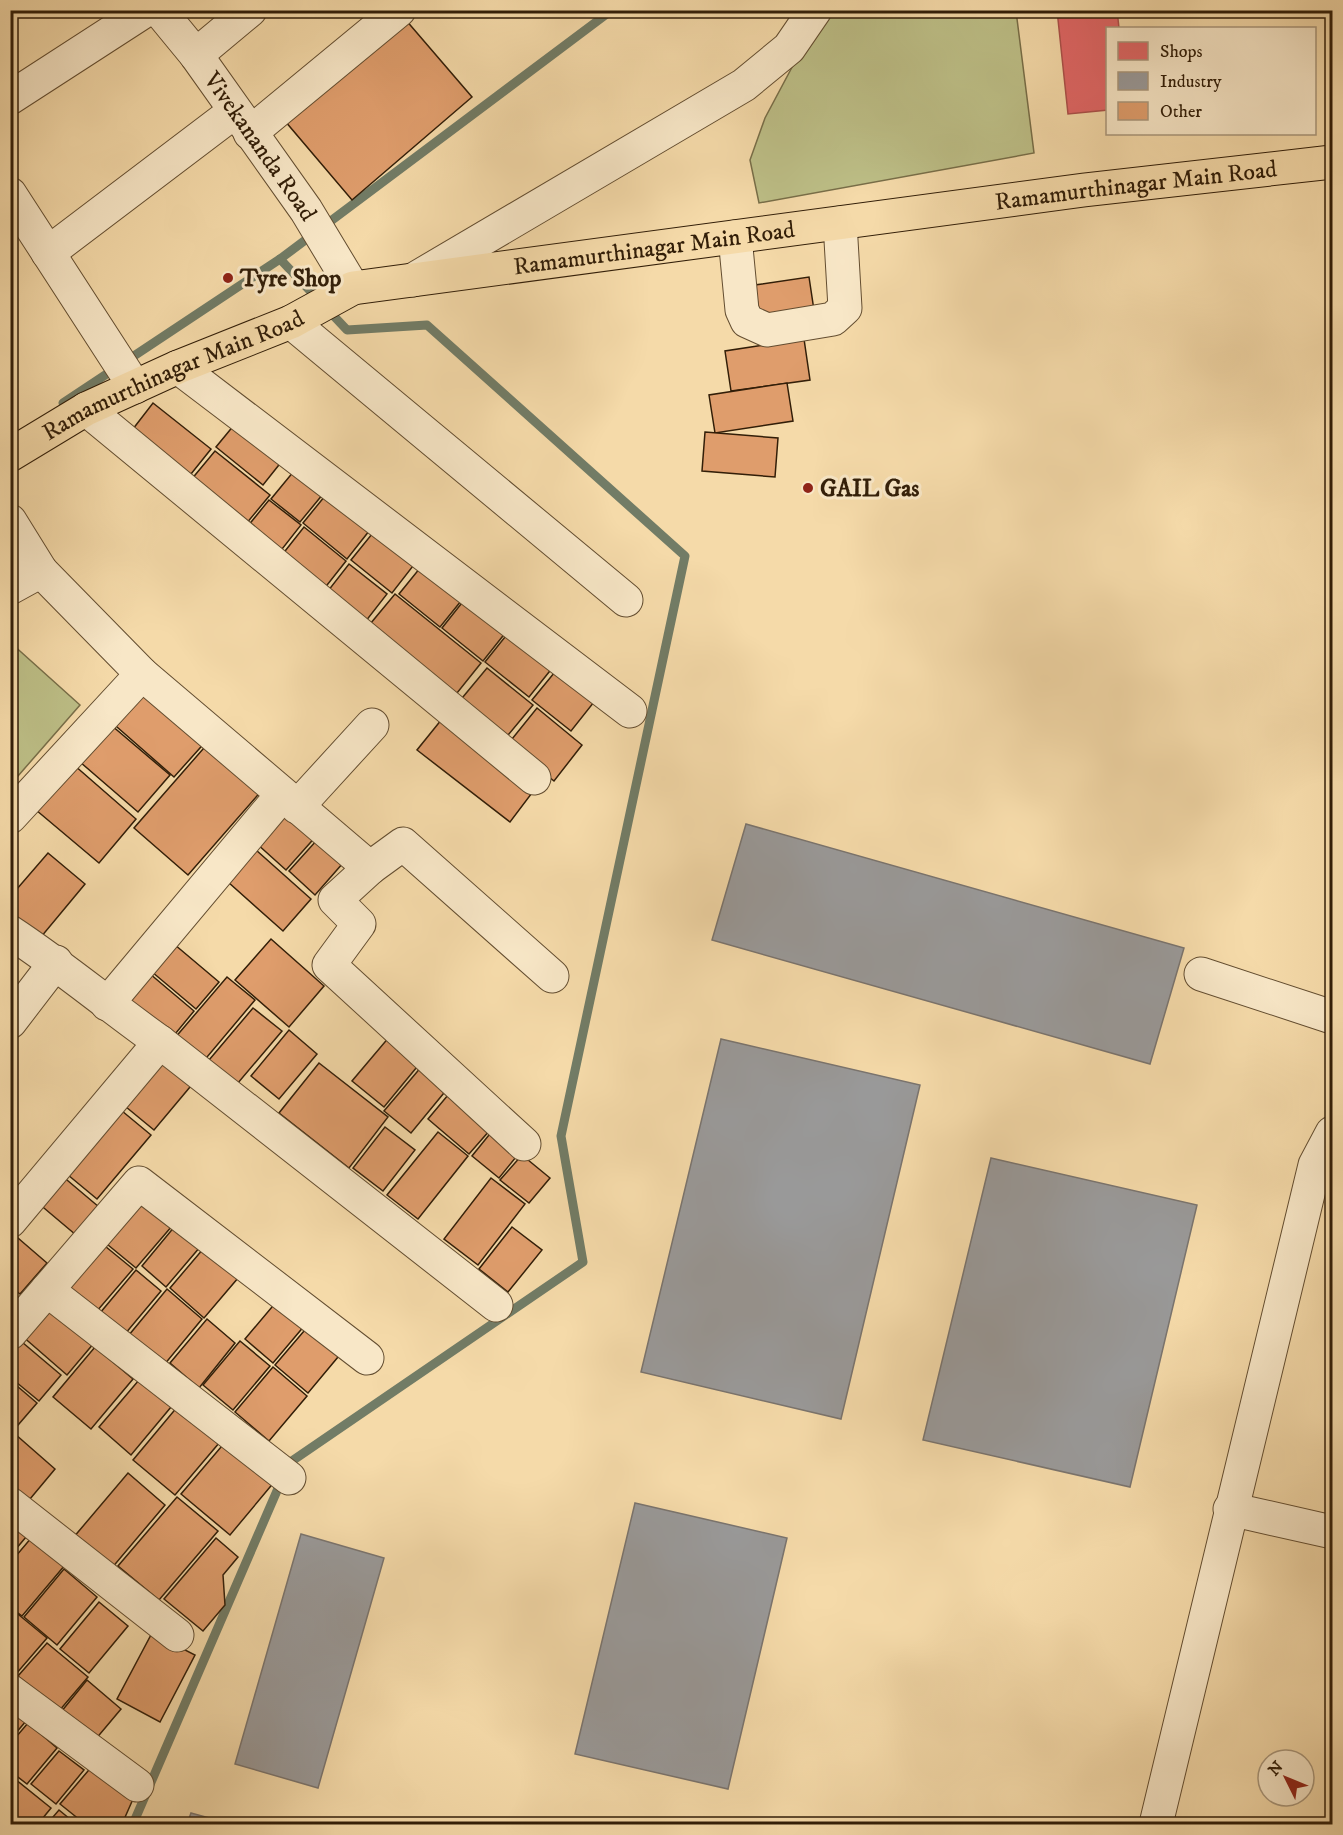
<svg xmlns="http://www.w3.org/2000/svg" width="1343" height="1835" viewBox="0 0 1343 1835" font-family="'IM FELL DW Pica',serif">
<style>
.green{fill:#bdbf87;stroke:#786e48;stroke-width:1.5}
.shops{fill:#e06666;stroke:#ac504a;stroke-width:1.5}
.industry{fill:#999;stroke:#7a746e;stroke-width:1.5}
.lines{fill:none;stroke-linecap:round;stroke-linejoin:round}
.stream{stroke:#727c66;stroke-width:9}
.building{fill:#df9d6c;stroke:#321e08;stroke-width:1.5}
.minor-casing{stroke:#634d30;stroke-width:35}
.major-casing{stroke:#321e08;stroke-width:35}
.minor{stroke:#f8e7c7;stroke-width:33}
.major{stroke:#f5daa9;stroke-width:33}
.poi-dot{fill:#8f2418;stroke:#f8e7c7;stroke-width:2}
.labels{text-anchor:middle;stroke-width:6;stroke-linejoin:round;paint-order:stroke}
.street-label{font-size:24px;fill:#321e08;stroke:#f8e7c7}
.poi-label{font-size:24px;font-weight:bold;fill:#321e08;stroke:#f8e7c7;text-anchor:start}
</style>
<rect width="100%" height="100%" fill="#f5daa9"/>
<filter id="stains"><feTurbulence type="fractalNoise" baseFrequency=".00333" numOctaves="4"/><feColorMatrix values="0 0 0 0 .2 0 0 0 0 .09 0 0 0 0 .02 0 0 0 .5 -.17"/></filter>
<radialGradient id="worn" r=".72"><stop offset=".6" stop-color="#630" stop-opacity="0"/><stop offset="1" stop-color="#630" stop-opacity=".3"/></radialGradient>
<g class="green">
<polygon points="822,11 1016,11 1034,153 759,203 750,160 765,118"/>
<polygon points="11,643 80,705 11,784"/>
</g>
<polygon class="shops" points="1057,10 1117,10 1119,28 1108,28 1108,110 1068,114"/>
<g class="industry">
<polygon points="746,824 1184,948 1150,1064 712,940"/>
<polygon points="721,1039 920,1085 841,1419 641,1372"/>
<polygon points="991,1158 1197,1205 1130,1487 923,1440"/>
<polygon points="635,1503 787,1538 728,1789 575,1754"/>
<polygon points="301,1534 384,1558 318,1788 235,1764"/>
<polygon points="191,1813 231,1824 187,1824"/>
</g>
<g class="lines">
<g class="stream">
<polyline points="63,403 280,259 612,10"/>
<polyline points="133,1824 289,1463 583,1262 561,1136 685,556 427,325 347,330 280,259"/>
</g>
</g>
<g class="building">
<polygon points="405,19 472,97 352,200 285,121"/>
<polygon points="809,277 815,317 761,325 755,285"/>
<polygon points="804,339 810,380 731,391 725,351"/>
<polygon points="787,383 793,421 715,433 709,395"/>
<polygon points="153,403 211,449 183,484 126,438"/>
<polygon points="239,419 286,456 263,485 216,447"/>
<polygon points="705,432 778,438 775,477 702,471"/>
<polygon points="215,451 270,495 241,530 186,486"/>
<polygon points="294,471 323,494 300,522 271,499"/>
<polygon points="329,491 373,526 347,559 303,523"/>
<polygon points="269,500 301,525 275,558 243,532"/>
<polygon points="304,527 346,561 320,594 278,560"/>
<polygon points="372,534 413,566 392,593 351,560"/>
<polygon points="349,564 387,594 362,626 324,596"/>
<polygon points="420,568 461,601 440,627 399,594"/>
<polygon points="395,594 481,663 453,698 366,629"/>
<polygon points="465,599 506,632 483,661 442,628"/>
<polygon points="509,632 553,667 529,697 485,662"/>
<polygon points="559,667 598,697 571,731 532,700"/>
<polygon points="487,668 533,705 504,740 458,703"/>
<polygon points="142,682 208,739 174,777 109,720"/>
<polygon points="537,708 582,745 554,781 508,744"/>
<polygon points="446,714 538,785 510,822 417,750"/>
<polygon points="111,725 170,775 138,812 80,762"/>
<polygon points="210,741 264,788 188,875 134,828"/>
<polygon points="74,765 136,819 99,863 36,810"/>
<polygon points="287,808 318,834 286,870 256,843"/>
<polygon points="317,840 343,863 315,895 289,871"/>
<polygon points="256,850 311,899 283,931 228,882"/>
<polygon points="48,853 85,884 41,937 10,911 10,897"/>
<polygon points="168,939 219,982 196,1009 145,966"/>
<polygon points="271,939 324,986 289,1027 235,980"/>
<polygon points="143,968 194,1011 171,1039 120,995"/>
<polygon points="227,977 255,1000 202,1063 174,1039"/>
<polygon points="253,1008 282,1031 232,1090 204,1066"/>
<polygon points="289,1030 317,1054 279,1099 251,1076"/>
<polygon points="390,1036 421,1062 384,1107 352,1081"/>
<polygon points="162,1053 195,1081 154,1130 120,1102"/>
<polygon points="319,1063 388,1117 349,1168 279,1113"/>
<polygon points="422,1066 448,1088 411,1133 384,1111"/>
<polygon points="448,1095 490,1130 469,1154 428,1119"/>
<polygon points="116,1106 151,1135 97,1199 62,1170"/>
<polygon points="385,1127 415,1150 383,1191 353,1168"/>
<polygon points="493,1130 520,1152 499,1178 472,1156"/>
<polygon points="438,1132 468,1156 418,1219 387,1195"/>
<polygon points="522,1155 550,1178 529,1203 500,1180"/>
<polygon points="61,1175 99,1207 76,1235 38,1203"/>
<polygon points="491,1178 525,1204 478,1265 444,1239"/>
<polygon points="138,1197 172,1226 136,1268 102,1240"/>
<polygon points="175,1226 200,1247 166,1287 142,1266"/>
<polygon points="512,1227 542,1250 508,1292 479,1269"/>
<polygon points="11,1232 47,1263 20,1294 10,1286"/>
<polygon points="100,1242 133,1269 97,1311 64,1283"/>
<polygon points="209,1242 244,1271 204,1318 170,1288"/>
<polygon points="136,1270 161,1291 125,1334 100,1313"/>
<polygon points="167,1289 202,1319 164,1365 129,1335"/>
<polygon points="277,1301 305,1325 273,1363 245,1339"/>
<polygon points="47,1304 94,1343 67,1375 21,1335"/>
<polygon points="207,1319 235,1343 199,1388 170,1363"/>
<polygon points="310,1324 343,1351 308,1393 275,1365"/>
<polygon points="16,1337 61,1375 39,1401 10,1377 10,1344"/>
<polygon points="240,1341 270,1366 233,1410 203,1385"/>
<polygon points="95,1347 133,1379 91,1429 53,1397"/>
<polygon points="273,1367 307,1396 269,1441 235,1412"/>
<polygon points="10,1380 37,1403 12,1432 10,1431"/>
<polygon points="139,1380 171,1407 131,1455 99,1427"/>
<polygon points="183,1400 225,1436 175,1495 133,1460"/>
<polygon points="15,1434 55,1469 25,1505 10,1493 10,1439"/>
<polygon points="227,1440 275,1481 230,1535 181,1494"/>
<polygon points="128,1473 165,1505 111,1569 73,1538"/>
<polygon points="177,1497 218,1531 159,1600 118,1566"/>
<polygon points="10,1524 26,1537 10,1556"/>
<polygon points="32,1537 65,1565 22,1616 10,1607 10,1563"/>
<polygon points="216,1538 238,1557 223,1575 225,1605 203,1631 164,1599"/>
<polygon points="64,1569 97,1597 57,1645 24,1617"/>
<polygon points="99,1602 128,1626 89,1673 60,1649"/>
<polygon points="13,1610 47,1638 16,1674 10,1669 10,1613"/>
<polygon points="152,1633 195,1655 160,1722 117,1699"/>
<polygon points="47,1643 88,1677 59,1711 18,1676"/>
<polygon points="87,1680 121,1709 95,1740 61,1712"/>
<polygon points="10,1708 26,1721 10,1740"/>
<polygon points="28,1723 57,1748 27,1784 10,1771 10,1744"/>
<polygon points="59,1751 84,1770 56,1804 31,1784"/>
<polygon points="99,1758 137,1790 122,1824 85,1824 60,1804"/>
<polygon points="10,1775 51,1808 38,1824 10,1824"/>
<polygon points="59,1810 76,1824 47,1824"/>
</g>
<g class="lines">
<defs>
<g id="minor">
<path id="s1" d="M159,10l37,45 110,155 47,78"/>
<polyline points="196,55 250,10"/>
<polyline points="10,98 146,10"/>
<polyline points="250,133 399,10"/>
<polyline points="10,194 135,387"/>
<polyline points="735,237 742,310 747,321 767,330 833,319 845,308 840,223"/>
<polyline points="48,253 234,112"/>
<polyline points="413,280 744,85 789,48 815,10"/>
<polyline points="291,322 626,600"/>
<polyline points="178,367 630,711"/>
<polyline points="86,409 534,778"/>
<polyline points="10,521 41,571 142,674 370,868 335,900 359,924 329,965 524,1144"/>
<polyline points="10,588 41,571"/>
<polyline points="297,807 372,725"/>
<polyline points="10,817 142,674"/>
<polyline points="370,868 403,844 552,976"/>
<path d="M10,932c52,34 99,74 150,110l336,263"/>
<polyline points="1201,974 1332,1017"/>
<polyline points="107,1004 282,795"/>
<polyline points="10,1022 56,962"/>
<polyline points="10,1221 160,1042"/>
<polyline points="47,1290 289,1478"/>
<polyline points="10,1333 139,1183 367,1358"/>
<polyline points="10,1504 177,1635"/>
<polyline points="1230,1509 1332,1532"/>
<polyline points="10,1691 137,1785"/>
<polyline points="1156,1824 1315,1165 1332,1133"/>
</g>
<g id="major">
<path id="s2" d="M10,455l76,-46 92,-42 113,-45 62,-34 731,-98 248,-28"/>
</g>
</defs>
<use href="#minor" class="minor-casing"/>
<use href="#major" class="major-casing"/>
<use href="#minor" class="minor"/>
<use href="#major" class="major"/>
</g>
<g class="poi-dot">
<circle cx="228" cy="278" r="6"/>
<circle cx="808" cy="488" r="6"/>
</g>
<g class="labels">
<g class="street-label">
<text dy="8" stroke="none"><textPath href="#s1" startOffset="170">Vivekananda Road</textPath></text>
<text dy="8" stroke="none"><textPath href="#s2" startOffset="1172">Ramamurthinagar Main Road</textPath></text>
<text dy="8" stroke="none"><textPath href="#s2" startOffset="686">Ramamurthinagar Main Road</textPath></text>
<text dy="8" stroke="none"><textPath href="#s2" startOffset="182">Ramamurthinagar Main Road</textPath></text>
</g>
<g class="poi-label">
<text x="240" y="286">Tyre Shop</text>
<text x="820" y="496">GAIL Gas</text>
</g>
</g>
<rect width="1343" height="1835" fill="none" stroke="#f5daa9" stroke-width="36"/>
<rect x="12" y="12" width="1319" height="1811" fill="none" stroke="#321e08" stroke-width="3"/>
<rect x="18" y="18" width="1307" height="1799" fill="none" stroke="#321e08" stroke-width="1.5"/>
<rect x="1106" y="27" width="210" height="108" fill="#f8e7c7" stroke="#a9977b" stroke-width="1.5"/>
<rect x="1118" y="42" width="30" height="18" fill="#e06666" stroke="#a9977b" stroke-width="1.5"/>
<text x="1160" y="57" font-size="18" fill="#321e08">Shops</text>
<rect x="1118" y="72" width="30" height="18" fill="#999999" stroke="#a9977b" stroke-width="1.5"/>
<text x="1160" y="87" font-size="18" fill="#321e08">Industry</text>
<rect x="1118" y="102" width="30" height="18" fill="#df9d6c" stroke="#a9977b" stroke-width="1.5"/>
<text x="1160" y="117" font-size="18" fill="#321e08">Other</text>
<g transform="translate(1286 1778) rotate(313)"><circle r="28" fill="#f8e7c7" stroke="#a9977b" stroke-width="1.5"/>
<path d="M0-4.5L10 22L0 15L-10 22Z" fill="#8f2418"/>
<text y="-9" font-size="16" font-weight="bold" text-anchor="middle" fill="#321e08">N</text>
</g>
<rect width="100%" height="100%" filter="url(#stains)"/>
<rect width="100%" height="100%" fill="url(#worn)"/>
</svg>
